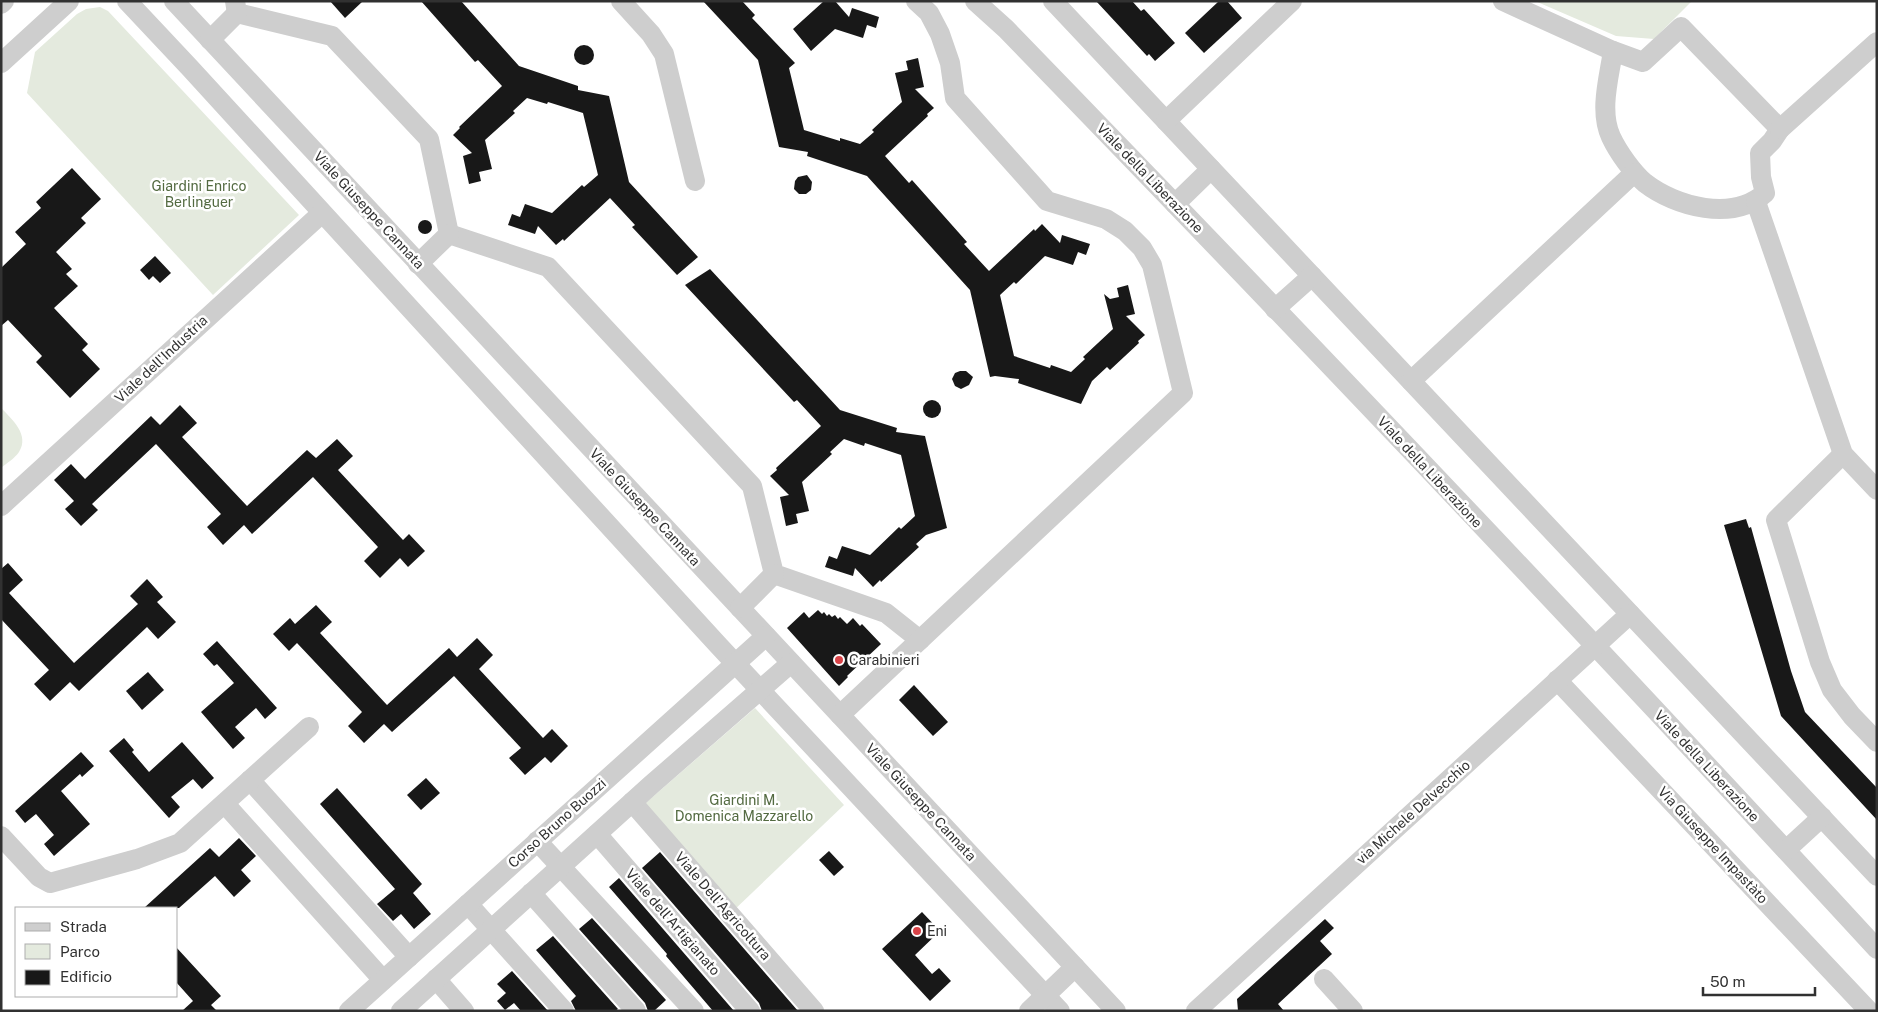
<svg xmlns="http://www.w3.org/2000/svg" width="1878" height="1012" viewBox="0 0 1878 1012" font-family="'Public Sans',sans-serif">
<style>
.green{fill:#e4eade}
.building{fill:#181818}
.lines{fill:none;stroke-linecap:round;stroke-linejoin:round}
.minor{stroke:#cecece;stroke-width:20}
.poi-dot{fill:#d94348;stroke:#fff;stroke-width:2}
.labels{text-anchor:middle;stroke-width:5;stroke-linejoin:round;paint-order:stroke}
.street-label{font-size:14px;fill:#313131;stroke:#fff}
.park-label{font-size:14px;fill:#536a41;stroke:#fff}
.poi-label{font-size:14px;fill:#313131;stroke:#fff;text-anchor:start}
</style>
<rect width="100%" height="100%" fill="#fff"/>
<g class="green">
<polygon points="1535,1 1692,1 1654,39 1616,36"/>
<polygon points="100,7 108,11 299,215 213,295 27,93 35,52 77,14 86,9"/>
<path d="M1,408c11,11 29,27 18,44 -4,6 -12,11 -18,16z"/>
<polygon points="755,708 844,805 732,912 641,807"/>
</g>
<g class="building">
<polygon points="330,1 363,1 345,18"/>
<polygon points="421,1 461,1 519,66 578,86 578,90 609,96 629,182 698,257 677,275 632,227 635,225 610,198 564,241 563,239 556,245 538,226 535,234 508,225 512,214 520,217 525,204 552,213 582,185 584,187 598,175 583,113 548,102 547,104 527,98 513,111 515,113 485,140 492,169 479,172 481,181 469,184 463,156 472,153 453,135 460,128 459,127 502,86 478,60 475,62"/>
<polygon points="703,1 742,1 755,15 752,18 795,63 789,68 804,130 840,141 840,138 860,144 874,132 872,130 902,102 895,73 908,70 906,61 918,58 924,87 915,89 934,108 927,114 928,116 885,156 909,183 912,180 920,189 967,242 964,244 989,271 1034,229 1035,231 1042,224 1060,243 1062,235 1090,244 1086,255 1078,252 1073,265 1045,256 1016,284 1014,282 1000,295 1014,356 1050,368 1051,365 1071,372 1085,359 1083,357 1113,329 1104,294 1110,299 1119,297 1117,288 1128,285 1135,314 1126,316 1145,335 1138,341 1139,343 1110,370 1107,367 1092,381 1081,404 1018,383 1019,379 995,376 990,377 970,290 867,176 807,156 808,152 779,147 758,60"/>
<polygon points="824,1 835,1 849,17 852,8 879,17 876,28 867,25 863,38 835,29 811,51 793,29"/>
<polygon points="1096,1 1132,1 1141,11 1144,9 1175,43 1155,61 1149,54 1147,56"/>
<polygon points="1219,1 1227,1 1242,18 1204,53 1185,33"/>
<circle cx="584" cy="55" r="10"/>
<polygon points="72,168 101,199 81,218 86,223 56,252 72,269 66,274 78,286 54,308 88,344 82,350 100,369 70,398 36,362 42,356 8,320 1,326 1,268 26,244 15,232 41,208 36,202"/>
<polygon points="807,175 812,182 811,190 806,194 799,194 794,189 795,181 798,177"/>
<circle cx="425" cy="227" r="7"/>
<polygon points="155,256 171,273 160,283 153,276 149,280 140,270"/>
<polygon points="710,269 840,410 897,428 896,432 925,436 947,528 926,535 916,544 919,547 881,582 880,580 873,587 855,568 853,576 825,567 829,556 837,559 842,546 870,555 899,527 901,529 915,516 901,455 865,443 864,446 844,439 830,452 832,454 802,482 809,511 796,514 798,523 786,526 780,497 789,495 770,476 777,470 776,468 821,426 797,400 794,402 685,285"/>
<polygon points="960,371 966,371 973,377 969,385 961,389 955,386 952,379 955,373"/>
<circle cx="932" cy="409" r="9"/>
<polygon points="180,405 197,423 182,437 247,506 307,450 316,458 337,439 353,456 338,470 403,540 409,534 425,551 408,567 400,558 380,578 364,561 378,547 313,477 252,534 244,525 223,545 207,527 221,514 156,444 92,504 98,510 81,526 65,509 74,501 54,480 71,464 85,479 151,416 160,425"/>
<polygon points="1746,519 1749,528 1751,527 1791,671 1805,712 1877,788 1877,820 1781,716 1724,525"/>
<polygon points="8,563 23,580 9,593 74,663 138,604 130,596 147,579 163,597 157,602 176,622 158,639 147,627 79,691 70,682 50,701 34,684 49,670 1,619 1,569"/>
<polygon points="316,605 332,622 320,633 387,705 449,648 457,657 477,638 493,655 479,669 543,738 552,729 568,746 551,763 545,757 525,775 509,758 521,748 454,676 392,732 384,724 364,743 348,726 362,712 297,643 289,651 273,634 290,618 295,624"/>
<polygon points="818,610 822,614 824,612 827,616 829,614 832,617 835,615 838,619 840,617 847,624 853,618 860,626 862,624 881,644 847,676 848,677 839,686 787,628 804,612 809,618"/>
<polygon points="217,641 277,708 265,719 256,708 235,727 245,738 233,749 201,712 234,683 217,664 214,666 203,654"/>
<polygon points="148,672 164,690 142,710 126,691"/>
<polygon points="914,685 948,722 933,736 899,700"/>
<polygon points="124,738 134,750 132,752 149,772 182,742 214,778 202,789 193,779 171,797 180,807 169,818 109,751"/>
<polygon points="81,752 94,766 82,777 80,774 61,791 90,824 54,856 44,844 54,835 36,814 25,823 15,811"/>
<polygon points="426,778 440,793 421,810 407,795"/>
<polygon points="337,788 422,884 413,893 431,914 414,929 401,914 393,921 377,904 395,889 320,804"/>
<polygon points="239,838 256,856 241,870 251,881 234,897 215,876 179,908 144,908 210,848 219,857"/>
<polygon points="829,851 844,867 834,876 819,860"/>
<polygon points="660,852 798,1011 762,1011 759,1003 642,868"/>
<polygon points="619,878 734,1011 713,1011 666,956 667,954 609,887"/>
<polygon points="922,912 940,931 915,955 932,974 939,968 951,981 930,1001 882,949"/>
<polygon points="592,918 666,1000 654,1011 648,1011 645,1003 579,929"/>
<polygon points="1325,919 1334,928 1320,941 1332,954 1278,1004 1284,1011 1238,1011 1237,999"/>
<polygon points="553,936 618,1009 615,1011 576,1011 571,1001 576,996 536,950"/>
<polygon points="176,947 221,996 211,1005 217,1011 182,1011 193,1001 176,982"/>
<polygon points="512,971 548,1011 521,1011 514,1003 505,1010 497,1001 506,993 497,984"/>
</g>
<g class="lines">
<g class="minor">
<polyline points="127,1 190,68 719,646 1060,1011"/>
<polyline points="174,1 1116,1011"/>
<polyline points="235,1 237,13 332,36 429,139 449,234"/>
<polyline points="621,1 651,34 664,54 695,181"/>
<path d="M975,1l31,28c294,303 585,609 871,920"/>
<polyline points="1053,1 1877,876"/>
<polyline points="1503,1 1613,51"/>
<polyline points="1,4 4,1"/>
<path d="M1681,27l99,102 -8,12 -12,12 1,24 4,16c-32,29 -89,14 -120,-10 -12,-10 -27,-31 -34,-46 -12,-26 -2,-59 2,-86l30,11z"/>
<polyline points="210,40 237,13"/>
<polyline points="1,63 69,1"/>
<polyline points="1166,121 1292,1"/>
<polyline points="1780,129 1877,42"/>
<polyline points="1756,202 1843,454 1877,490"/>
<polyline points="1175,204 1211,169"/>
<polyline points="449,234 548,267 752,486 774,574 886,613 920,640"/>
<polyline points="418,264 449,234"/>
<polyline points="1275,309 1312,276"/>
<polyline points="1411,381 1634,173"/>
<polyline points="1843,454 1776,520 1820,662 1832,690 1852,716 1877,742"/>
<polyline points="1,506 322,213"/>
<polyline points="740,608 774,574"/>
<polyline points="1557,680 1869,1011"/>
<polyline points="840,715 1183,393 1152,265 1142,248 1125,231 1106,219 1047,201 955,98 950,63 940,34 929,13 916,1"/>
<polyline points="250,780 409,957"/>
<polyline points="632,802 814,1011"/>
<polyline points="225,804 383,980"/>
<polyline points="597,834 750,1011"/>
<polyline points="1,836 39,877 50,883 137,859 180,843 309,727"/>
<polyline points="537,841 694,1011"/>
<polyline points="1786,850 1822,817"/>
<polyline points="531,893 636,1011"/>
<polyline points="468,904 564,1011"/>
<polyline points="436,979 464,1011"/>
<polyline points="1324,979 1353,1011"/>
<polyline points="349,1011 766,636"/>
<polyline points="401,1011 651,785 791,663"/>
<polyline points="1029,1011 1075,967"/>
<polyline points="1196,1011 1630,614"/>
</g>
</g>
<g class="poi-dot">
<circle cx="839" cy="660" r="5"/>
<circle cx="917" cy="931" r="5"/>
</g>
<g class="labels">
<g class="street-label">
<text transform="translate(1150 178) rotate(46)" y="5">Viale della Liberazione</text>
<text transform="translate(369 210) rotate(47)" y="5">Viale Giuseppe Cannata</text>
<text transform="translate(161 359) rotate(-43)" y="5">Viale dell'Industria</text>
<text transform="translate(1430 472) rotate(47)" y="5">Viale della Liberazione</text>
<text transform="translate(645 507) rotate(47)" y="5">Viale Giuseppe Cannata</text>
<text transform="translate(1707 766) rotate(47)" y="5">Viale della Liberazione</text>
<text transform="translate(921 802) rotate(47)" y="5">Viale Giuseppe Cannata</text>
<text transform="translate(1413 812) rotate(-42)" y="5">via Michele Delvecchio</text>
<text transform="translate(557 823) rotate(-42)" y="5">Corso Bruno Buozzi</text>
<text transform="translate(1713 845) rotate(47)" y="5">Via Giuseppe Impastàto</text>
<text transform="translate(723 906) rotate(49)" y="5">Viale Dell'Agricoltura</text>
<text transform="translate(673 922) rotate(49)" y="5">Viale dell'Artigianato</text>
</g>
<g class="park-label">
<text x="199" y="191">Giardini Enrico<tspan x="199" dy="16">Berlinguer</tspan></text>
<text x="744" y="805">Giardini M.<tspan x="744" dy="16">Domenica Mazzarello</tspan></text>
</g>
<g class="poi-label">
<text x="849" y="665">Carabinieri</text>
<text x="927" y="936">Eni</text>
</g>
</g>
<rect width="1878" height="1012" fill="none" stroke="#313131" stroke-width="5"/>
<rect x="15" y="907" width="162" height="90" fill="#ffffff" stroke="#adadad"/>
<rect x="25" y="923" width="25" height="8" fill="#cecece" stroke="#adadad"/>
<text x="60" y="932" font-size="15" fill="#313131">Strada</text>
<rect x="25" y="944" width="25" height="15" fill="#e4eade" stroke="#adadad"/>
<text x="60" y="957" font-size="15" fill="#313131">Parco</text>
<rect x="25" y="970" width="25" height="15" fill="#181818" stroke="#adadad"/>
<text x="60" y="982" font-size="15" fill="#313131">Edificio</text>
<path d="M1703 987v8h112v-8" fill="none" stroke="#313131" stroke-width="2.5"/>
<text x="1710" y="987" font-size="15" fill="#313131" stroke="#ffffff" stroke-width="4" paint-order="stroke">50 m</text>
</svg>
